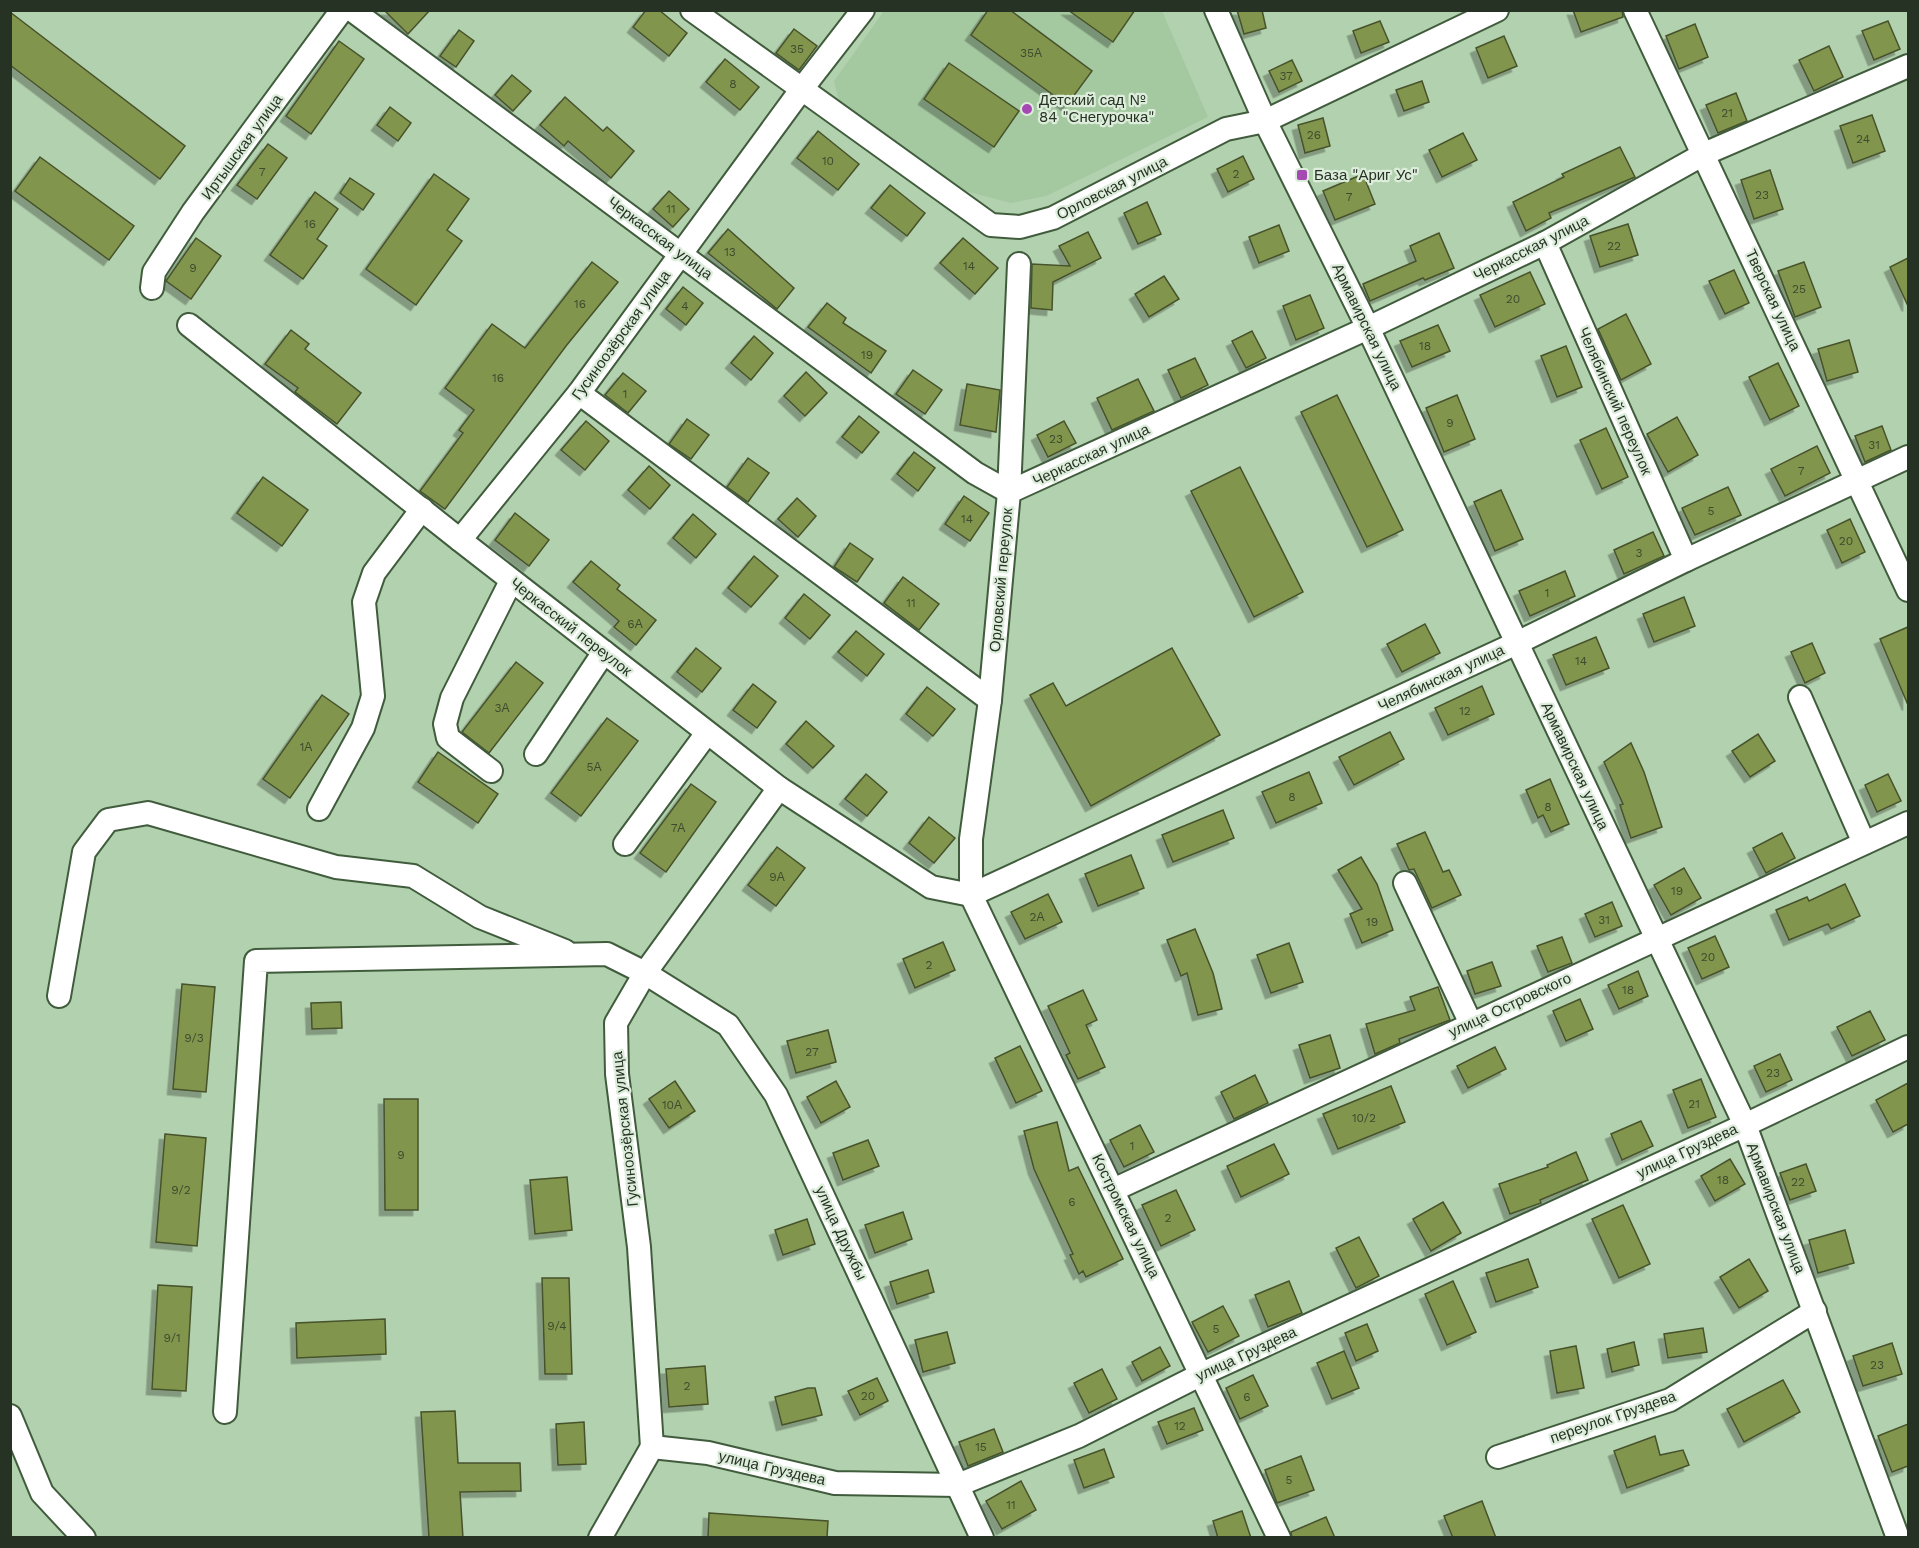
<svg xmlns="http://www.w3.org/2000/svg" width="1919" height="1548" viewBox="0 0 1919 1548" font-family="'Work Sans',sans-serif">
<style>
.built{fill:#a4c9a0}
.building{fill:#81954d;stroke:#47522c;stroke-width:1.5;filter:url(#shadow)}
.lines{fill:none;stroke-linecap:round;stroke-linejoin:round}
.minor-casing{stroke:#405c3d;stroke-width:26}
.minor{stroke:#fff;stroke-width:22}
.poi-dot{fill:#a549b3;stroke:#ddeddb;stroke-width:2}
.labels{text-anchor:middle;stroke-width:4.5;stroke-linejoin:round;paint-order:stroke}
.number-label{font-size:12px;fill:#3d4b2e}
.poi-label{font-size:15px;fill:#263224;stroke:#ddeddb;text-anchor:start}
.street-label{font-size:15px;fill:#263224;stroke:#ddeddb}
</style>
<defs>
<filter id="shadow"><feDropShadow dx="-5.5" dy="5.5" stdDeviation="0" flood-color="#0004"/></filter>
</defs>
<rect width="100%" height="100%" fill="#b2d1ae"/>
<polygon class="built" points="884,11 1162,11 1208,117 1046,196 1011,203 965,191 839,101 834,81"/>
<g class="building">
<polygon points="384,10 430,10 408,34"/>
<polygon points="646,10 659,10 687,33 669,56 633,27"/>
<polygon points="988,10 1010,10 1092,71 1067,105 971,35"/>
<polygon points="1068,10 1135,10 1113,42"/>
<polygon points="1237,10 1262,10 1266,28 1244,34"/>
<polygon points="1573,10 1622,10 1623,17 1581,32"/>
<polygon points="10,12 185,146 160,179 10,65"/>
<polygon points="1380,21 1389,42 1361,53 1353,31"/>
<polygon points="1888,21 1900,49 1874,60 1862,31"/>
<polygon points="1695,24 1708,57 1679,69 1666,36"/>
<polygon points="794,29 817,46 799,70 776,53"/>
<polygon points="459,30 474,41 456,67 440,56"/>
<polygon points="1504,36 1517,66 1488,78 1476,48"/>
<polygon points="339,41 364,59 311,134 286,116"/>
<polygon points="1829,46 1843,77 1814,91 1799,60"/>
<polygon points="725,59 759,87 740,110 706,82"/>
<polygon points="1292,60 1302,81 1279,92 1269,71"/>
<polygon points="949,63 1019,111 994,147 924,99"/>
<polygon points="512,75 531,91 513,111 495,95"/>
<polygon points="1422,81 1429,102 1404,111 1396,90"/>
<polygon points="1736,93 1747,121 1718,133 1706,105"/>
<polygon points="565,97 603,131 607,127 634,151 611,178 568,141 564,146 540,125"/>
<polygon points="390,107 411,123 398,141 377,125"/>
<polygon points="1872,115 1885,151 1853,163 1840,126"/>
<polygon points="1323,118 1330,146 1305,153 1298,125"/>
<polygon points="818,131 859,164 838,190 797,158"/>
<polygon points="1463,133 1477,160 1442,177 1429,150"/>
<polygon points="268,144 287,158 257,199 237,185"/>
<polygon points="1620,147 1635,177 1549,213 1551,218 1526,231 1513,202 1564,177 1562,174"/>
<polygon points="1243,156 1254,179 1228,192 1217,169"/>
<polygon points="40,157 134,226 109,260 15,191"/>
<polygon points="1770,170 1783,209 1754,219 1741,180"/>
<polygon points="434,174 469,199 447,230 462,241 416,305 366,269"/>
<polygon points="1363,174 1375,204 1335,220 1323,191"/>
<polygon points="350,178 374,194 363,210 340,193"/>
<polygon points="890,185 925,213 907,236 871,208"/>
<polygon points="669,191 689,209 673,227 653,209"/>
<polygon points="315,192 338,209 317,239 327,246 303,279 270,255"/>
<polygon points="1147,202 1161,234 1138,244 1124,213"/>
<polygon points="1628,224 1638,255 1600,267 1590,236"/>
<polygon points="1279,225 1289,251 1259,263 1249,237"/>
<polygon points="728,229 794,288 777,309 708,253"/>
<polygon points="1088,232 1101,258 1053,282 1052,310 1031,308 1032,264 1070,266 1059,246"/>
<polygon points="1439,233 1454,268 1425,280 1423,278 1370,301 1363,284 1416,261 1410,246"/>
<polygon points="196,238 221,256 191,299 166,281"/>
<polygon points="963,238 998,268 975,294 940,263"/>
<polygon points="1908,258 1908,306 1890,267"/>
<polygon points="592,262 618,282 566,346 445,509 420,491 463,433 459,430 474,410 445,388 492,324 525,348"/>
<polygon points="1804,262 1821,307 1795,317 1778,271"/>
<polygon points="1734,270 1749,303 1725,314 1709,281"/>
<polygon points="1530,272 1545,304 1495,327 1480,295"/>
<polygon points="1164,276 1179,299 1149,317 1135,294"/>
<polygon points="683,287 703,303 686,325 666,309"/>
<polygon points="1310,295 1324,328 1296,340 1283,306"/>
<polygon points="827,303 846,318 843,323 886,351 871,373 808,327"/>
<polygon points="1626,314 1651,364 1621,380 1598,329"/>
<polygon points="1438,325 1450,351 1412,367 1400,341"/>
<polygon points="291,330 309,344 305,349 361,393 337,424 295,392 298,388 265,364"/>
<polygon points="1252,331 1266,358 1246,368 1232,341"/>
<polygon points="754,336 773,353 751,380 731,363"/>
<polygon points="1849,340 1858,372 1827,381 1818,349"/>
<polygon points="1566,346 1582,387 1557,397 1541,356"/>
<polygon points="1195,358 1208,385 1181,398 1168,370"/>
<polygon points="1778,363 1799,406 1770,420 1749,377"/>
<polygon points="913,370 942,390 925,414 896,394"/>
<polygon points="806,372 827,393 805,416 784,396"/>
<polygon points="623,373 646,391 628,413 605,395"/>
<polygon points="1138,379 1154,411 1112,430 1097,398"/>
<polygon points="967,384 1000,390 996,432 960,425"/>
<polygon points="1337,395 1403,530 1367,547 1301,412"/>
<polygon points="1457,395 1475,439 1444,452 1426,408"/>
<polygon points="859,416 879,432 862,453 842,437"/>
<polygon points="1677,417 1698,455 1668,472 1647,434"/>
<polygon points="687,419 709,435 691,459 669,444"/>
<polygon points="586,421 609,441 585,470 561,450"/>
<polygon points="1064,421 1076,443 1048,457 1037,435"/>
<polygon points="1882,426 1891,450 1865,462 1855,436"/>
<polygon points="1606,428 1628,477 1602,489 1580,440"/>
<polygon points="1817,446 1830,473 1785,496 1771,469"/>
<polygon points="914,452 935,468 918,491 897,474"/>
<polygon points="748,458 769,473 748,502 727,487"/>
<polygon points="649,466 670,485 650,509 628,490"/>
<polygon points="1240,467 1303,592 1254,617 1191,491"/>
<polygon points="263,477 308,510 282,546 237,513"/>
<polygon points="1728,487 1741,515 1695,535 1682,508"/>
<polygon points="1501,490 1523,539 1495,551 1474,502"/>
<polygon points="964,496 989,513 970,541 945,524"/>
<polygon points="797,498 816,516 798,537 778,519"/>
<polygon points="515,513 549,540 529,566 495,540"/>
<polygon points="693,514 716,534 696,558 673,538"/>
<polygon points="1850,519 1865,552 1842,563 1827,530"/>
<polygon points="1653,532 1664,556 1624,574 1614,550"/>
<polygon points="850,543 873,559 857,582 834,567"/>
<polygon points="754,556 778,576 751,607 728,588"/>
<polygon points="591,561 620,585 617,589 656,620 636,645 614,627 619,621 573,582"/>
<polygon points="1565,571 1575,596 1530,616 1519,591"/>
<polygon points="903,577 939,604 919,630 884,603"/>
<polygon points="804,594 830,615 810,639 785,618"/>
<polygon points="1684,597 1695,626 1654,642 1643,614"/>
<polygon points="1425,624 1440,653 1402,672 1387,644"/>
<polygon points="1908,627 1908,705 1880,639"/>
<polygon points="856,631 884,654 867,676 838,652"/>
<polygon points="1596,637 1609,668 1566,685 1553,655"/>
<polygon points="1812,643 1825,673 1805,683 1791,652"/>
<polygon points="696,648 721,668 702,692 677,672"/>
<polygon points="1172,648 1220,735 1091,806 1030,695 1053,683 1066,706"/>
<polygon points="516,662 543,683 489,753 462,732"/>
<polygon points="753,684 776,702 757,728 733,710"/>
<polygon points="1482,686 1494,714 1448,735 1435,708"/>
<polygon points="927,687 955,709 933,736 906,714"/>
<polygon points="322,695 349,714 290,798 263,779"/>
<polygon points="607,718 638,741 581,816 551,793"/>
<polygon points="806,721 834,746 813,768 786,744"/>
<polygon points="1390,732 1404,759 1354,785 1339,757"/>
<polygon points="1758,734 1775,761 1750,777 1732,751"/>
<polygon points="1631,743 1644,772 1662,827 1631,838 1620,805 1623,804 1604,762"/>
<polygon points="438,752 498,794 478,823 418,782"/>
<polygon points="1309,772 1322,803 1276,823 1262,792"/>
<polygon points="866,774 887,792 867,816 845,799"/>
<polygon points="1888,774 1901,801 1877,812 1865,785"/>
<polygon points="1550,779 1569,824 1551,832 1543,815 1538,818 1526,790"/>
<polygon points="691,784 716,802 666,872 640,853"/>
<polygon points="1223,810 1234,838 1173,862 1162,835"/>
<polygon points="929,817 955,838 934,863 909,843"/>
<polygon points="1425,832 1443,872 1449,870 1461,895 1432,908 1414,869 1409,870 1397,844"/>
<polygon points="1782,833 1795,858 1766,873 1753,848"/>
<polygon points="777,847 805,868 776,906 748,885"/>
<polygon points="1131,855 1144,888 1098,906 1085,874"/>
<polygon points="1361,857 1377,884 1393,930 1362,943 1350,914 1362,909 1338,870"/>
<polygon points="1684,868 1701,898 1671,915 1654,885"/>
<polygon points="1845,884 1860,916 1831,929 1828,924 1789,940 1776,910 1807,897 1809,901"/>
<polygon points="1048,894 1062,922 1025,939 1011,912"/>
<polygon points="1612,902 1622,926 1595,937 1585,914"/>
<polygon points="1195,929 1213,973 1222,1009 1198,1015 1187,973 1181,976 1167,940"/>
<polygon points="1715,936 1729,967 1702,979 1688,948"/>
<polygon points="1562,937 1572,963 1548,972 1537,946"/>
<polygon points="943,942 955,970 915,988 903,959"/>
<polygon points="1289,943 1303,982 1271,993 1257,955"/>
<polygon points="1492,962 1501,986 1475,994 1467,971"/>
<polygon points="1638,971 1648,996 1619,1009 1608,985"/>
<polygon points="182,984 215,987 206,1092 173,1089"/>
<polygon points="1438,987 1450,1020 1399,1039 1400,1043 1375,1054 1366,1024 1415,1010 1410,997"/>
<polygon points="1083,990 1097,1020 1086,1025 1105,1067 1078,1079 1066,1055 1070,1053 1048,1006"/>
<polygon points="1580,999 1593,1029 1566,1041 1553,1011"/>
<polygon points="341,1002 342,1028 312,1029 311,1003"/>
<polygon points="1870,1011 1885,1040 1852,1056 1837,1027"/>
<polygon points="828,1030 836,1062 796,1073 787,1041"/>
<polygon points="1330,1035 1340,1068 1310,1078 1299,1045"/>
<polygon points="1020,1046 1042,1091 1016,1103 995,1058"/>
<polygon points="1495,1047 1506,1069 1468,1088 1457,1066"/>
<polygon points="1780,1054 1792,1080 1766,1092 1754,1066"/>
<polygon points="1255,1075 1268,1103 1234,1119 1221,1092"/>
<polygon points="1701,1079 1716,1117 1688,1128 1673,1090"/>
<polygon points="675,1081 695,1111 669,1128 649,1099"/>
<polygon points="836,1081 850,1107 821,1123 807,1097"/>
<polygon points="1908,1083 1908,1124 1893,1132 1876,1100"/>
<polygon points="1391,1086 1405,1122 1338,1149 1323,1114"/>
<polygon points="384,1099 418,1099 418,1210 385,1210"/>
<polygon points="1641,1121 1653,1146 1622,1160 1611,1134"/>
<polygon points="1057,1122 1069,1171 1078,1167 1123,1259 1086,1277 1083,1271 1079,1274 1070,1255 1073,1254 1034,1169 1024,1131"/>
<polygon points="1140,1125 1154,1152 1124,1167 1110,1140"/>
<polygon points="165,1134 206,1138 197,1246 156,1242"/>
<polygon points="868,1140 879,1166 843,1180 833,1153"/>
<polygon points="1274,1144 1289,1174 1241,1197 1227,1166"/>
<polygon points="1576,1152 1588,1180 1540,1200 1541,1203 1510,1214 1499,1184 1548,1167 1547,1165"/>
<polygon points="1730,1159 1745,1184 1715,1201 1701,1176"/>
<polygon points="1806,1164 1816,1191 1790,1200 1780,1173"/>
<polygon points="567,1177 572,1230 535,1234 530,1180"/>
<polygon points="1176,1190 1195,1230 1161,1246 1142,1205"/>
<polygon points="1443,1202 1461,1233 1431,1251 1413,1219"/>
<polygon points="1623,1205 1650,1264 1619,1278 1592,1219"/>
<polygon points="903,1212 912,1239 875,1253 865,1225"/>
<polygon points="807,1219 815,1244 783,1255 775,1230"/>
<polygon points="1845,1230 1854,1263 1818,1273 1809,1240"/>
<polygon points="1359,1237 1379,1276 1356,1288 1336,1248"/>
<polygon points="1528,1259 1538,1287 1496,1302 1486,1273"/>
<polygon points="1749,1259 1768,1291 1739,1308 1720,1277"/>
<polygon points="928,1270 934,1292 897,1304 890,1282"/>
<polygon points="542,1278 569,1278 572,1374 545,1374"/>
<polygon points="1289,1281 1302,1313 1268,1327 1255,1295"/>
<polygon points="1453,1281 1476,1332 1447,1345 1425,1294"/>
<polygon points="158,1285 192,1287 186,1391 152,1389"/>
<polygon points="1223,1306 1239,1336 1208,1352 1192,1322"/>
<polygon points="385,1319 386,1354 297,1358 296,1323"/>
<polygon points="1367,1324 1378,1351 1356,1361 1345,1333"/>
<polygon points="1703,1328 1707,1352 1668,1358 1664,1334"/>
<polygon points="947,1332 955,1363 923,1372 915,1340"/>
<polygon points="1634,1342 1639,1365 1612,1372 1607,1349"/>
<polygon points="1892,1343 1902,1374 1863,1386 1853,1356"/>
<polygon points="1576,1346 1584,1388 1557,1393 1550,1351"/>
<polygon points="1160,1347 1170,1366 1142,1381 1132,1362"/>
<polygon points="1344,1351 1359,1388 1332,1399 1317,1363"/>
<polygon points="705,1366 708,1404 669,1407 666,1369"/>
<polygon points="1102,1369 1117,1399 1089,1413 1074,1383"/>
<polygon points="1253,1375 1268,1406 1240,1419 1226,1388"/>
<polygon points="877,1378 888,1401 860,1415 848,1391"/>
<polygon points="1783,1380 1800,1412 1744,1442 1727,1409"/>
<polygon points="808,1388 815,1388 822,1415 782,1425 775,1397"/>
<polygon points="1194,1408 1203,1430 1167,1444 1158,1422"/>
<polygon points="455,1411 458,1463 520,1463 521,1491 460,1492 463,1538 429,1538 421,1412"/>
<polygon points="584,1422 586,1464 558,1465 556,1424"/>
<polygon points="1908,1424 1908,1466 1892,1472 1878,1436"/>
<polygon points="994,1429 1003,1452 968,1466 959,1442"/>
<polygon points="1655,1436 1660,1455 1683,1450 1689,1465 1627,1488 1614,1451"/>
<polygon points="1104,1449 1114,1477 1084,1488 1074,1460"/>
<polygon points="1301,1456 1314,1490 1277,1503 1265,1470"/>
<polygon points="1021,1481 1036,1510 1002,1529 986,1501"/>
<polygon points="1482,1501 1496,1538 1453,1538 1444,1516"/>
<polygon points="1242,1511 1251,1538 1218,1538 1213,1521"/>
<polygon points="709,1513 828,1521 827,1538 708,1538"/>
<polygon points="1326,1517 1335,1538 1292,1538 1291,1532"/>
</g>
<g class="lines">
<defs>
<g id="minor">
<polyline points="352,10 975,473 1009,492 1368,328 1545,243 1704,154 1908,66"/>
<polyline points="692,10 991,225 1020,227 1053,218 1226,129 1265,121 1497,10"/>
<polyline points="1216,10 1265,121 1368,328 1745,1125 1898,1538"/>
<polyline points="1635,10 1908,590"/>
<polyline points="1545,243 1686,560"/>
<polyline points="1019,264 1009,492 990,700 971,839 971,895 1279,1538"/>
<polyline points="152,288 154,272 193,212 342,10"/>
<polyline points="189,325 460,540 779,788 931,887 971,895"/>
<polyline points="579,393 990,700"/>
<polyline points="460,540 579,393 801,90 863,10"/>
<polyline points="1800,697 1864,843"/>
<polyline points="536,754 604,652"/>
<polyline points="491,771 448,738 445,724 452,698 511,581"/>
<polyline points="319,809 363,728 373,696 364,602 374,573 422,509"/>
<polyline points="625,844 707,733"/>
<polyline points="1405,883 1471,1024"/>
<polyline points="971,895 1517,643 1686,560 1908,457"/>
<polyline points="59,996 84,852 108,820 148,813 336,867 413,876 480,917 565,951"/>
<polyline points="1113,1190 1908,823"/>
<polyline points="225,1412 256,961 607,954 645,973 728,1025 776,1095 982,1538"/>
<polyline points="10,1416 42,1493 84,1538"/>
<polyline points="652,1447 708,1453 835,1483 958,1485 1079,1436 1202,1374 1745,1125 1908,1047"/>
<polyline points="652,1447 639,1247 617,1074 616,1023 645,973 779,788"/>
<polyline points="1498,1457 1670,1400 1815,1311"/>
<polyline points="600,1538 652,1447"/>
</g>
</defs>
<use href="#minor" class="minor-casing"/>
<use href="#minor" class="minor"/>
</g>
<g class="poi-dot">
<circle cx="1027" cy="109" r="6"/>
<rect x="1296" y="169" width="12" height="12" rx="3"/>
</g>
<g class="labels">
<g class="number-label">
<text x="797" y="53">35</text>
<text x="1031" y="57">35А</text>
<text x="1286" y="80">37</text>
<text x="733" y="88">8</text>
<text x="1727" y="117">21</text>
<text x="1314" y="139">26</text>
<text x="1863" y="143">24</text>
<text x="828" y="165">10</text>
<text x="262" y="176">7</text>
<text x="1236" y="178">2</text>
<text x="1762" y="199">23</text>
<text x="1349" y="201">7</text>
<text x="671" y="213">11</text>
<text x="310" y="228">16</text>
<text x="1614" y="250">22</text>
<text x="730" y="256">13</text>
<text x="969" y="270">14</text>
<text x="193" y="272">9</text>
<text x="1799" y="293">25</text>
<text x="1513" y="303">20</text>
<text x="580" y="308">16</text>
<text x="685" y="310">4</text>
<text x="1425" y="350">18</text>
<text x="867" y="359">19</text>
<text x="498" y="382">16</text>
<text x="625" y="398">1</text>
<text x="1450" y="427">9</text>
<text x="1056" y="443">23</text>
<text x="1874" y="449">31</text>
<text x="1801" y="475">7</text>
<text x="1711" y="515">5</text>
<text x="967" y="523">14</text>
<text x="1846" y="545">20</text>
<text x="1639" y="557">3</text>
<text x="1547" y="597">1</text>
<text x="911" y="607">11</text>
<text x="635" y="628">6А</text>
<text x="1581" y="665">14</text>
<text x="502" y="712">3А</text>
<text x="1465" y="715">12</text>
<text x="306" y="751">1А</text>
<text x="594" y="771">5А</text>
<text x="1292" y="801">8</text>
<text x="1548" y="811">8</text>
<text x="678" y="832">7А</text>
<text x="777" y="881">9А</text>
<text x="1677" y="895">19</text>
<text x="1037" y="921">2А</text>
<text x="1604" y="924">31</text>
<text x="1372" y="926">19</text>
<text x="1708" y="961">20</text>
<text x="929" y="969">2</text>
<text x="1628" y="994">18</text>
<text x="194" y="1042">9/3</text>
<text x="812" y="1056">27</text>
<text x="1773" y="1077">23</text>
<text x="1694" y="1108">21</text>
<text x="672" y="1109">10А</text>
<text x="1364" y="1122">10/2</text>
<text x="1132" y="1150">1</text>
<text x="401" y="1159">9</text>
<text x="1723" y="1184">18</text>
<text x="1798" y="1186">22</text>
<text x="181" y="1194">9/2</text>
<text x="1072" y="1206">6</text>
<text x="1168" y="1222">2</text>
<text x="557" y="1330">9/4</text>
<text x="1216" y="1333">5</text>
<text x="172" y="1342">9/1</text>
<text x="1877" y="1369">23</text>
<text x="687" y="1390">2</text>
<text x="868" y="1400">20</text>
<text x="1247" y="1401">6</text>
<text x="1180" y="1430">12</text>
<text x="981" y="1451">15</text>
<text x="1289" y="1484">5</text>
<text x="1011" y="1509">11</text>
</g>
<g class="poi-label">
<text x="1039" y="105">Детский сад №<tspan x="1039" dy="17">84 "Снегурочка"</tspan></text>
<text x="1314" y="180">База "Ариг Ус"</text>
</g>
<g class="street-label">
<text transform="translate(242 147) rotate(-54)" y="5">Иртышская улица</text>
<text transform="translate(1112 188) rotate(-27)" y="5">Орловская улица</text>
<text transform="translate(660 238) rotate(37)" y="5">Черкасская улица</text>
<text transform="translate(1531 248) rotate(-27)" y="5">Черкасская улица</text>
<text transform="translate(1773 300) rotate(65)" y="5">Тверская улица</text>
<text transform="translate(1367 327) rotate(64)" y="5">Армавирская улица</text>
<text transform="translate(621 335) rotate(-54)" y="5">Гусиноозёрская улица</text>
<text transform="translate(1615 401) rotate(66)" y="5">Челябинский переулок</text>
<text transform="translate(1091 455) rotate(-25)" y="5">Черкасская улица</text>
<text transform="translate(1001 580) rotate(-85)" y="5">Орловский переулок</text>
<text transform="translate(571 627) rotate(38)" y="5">Черкасский переулок</text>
<text transform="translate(1441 678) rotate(-25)" y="5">Челябинская улица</text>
<text transform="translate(1575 766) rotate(65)" y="5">Армавирская улица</text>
<text transform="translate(1510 1005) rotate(-25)" y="5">улица Островского</text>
<text transform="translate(625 1129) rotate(-96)" y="5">Гусиноозёрская улица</text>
<text transform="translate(1687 1151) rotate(-25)" y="5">улица Груздева</text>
<text transform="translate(1776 1208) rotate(69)" y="5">Армавирская улица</text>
<text transform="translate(1126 1216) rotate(64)" y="5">Костромская улица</text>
<text transform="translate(841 1233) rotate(65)" y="5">улица Дружбы</text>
<text transform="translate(1246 1354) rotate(-25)" y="5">улица Груздева</text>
<text transform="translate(1613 1417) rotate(-19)" y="5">переулок Груздева</text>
<text transform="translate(772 1468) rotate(13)" y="5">улица Груздева</text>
</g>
</g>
<rect width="1919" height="1548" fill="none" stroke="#263224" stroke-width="24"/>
</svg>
